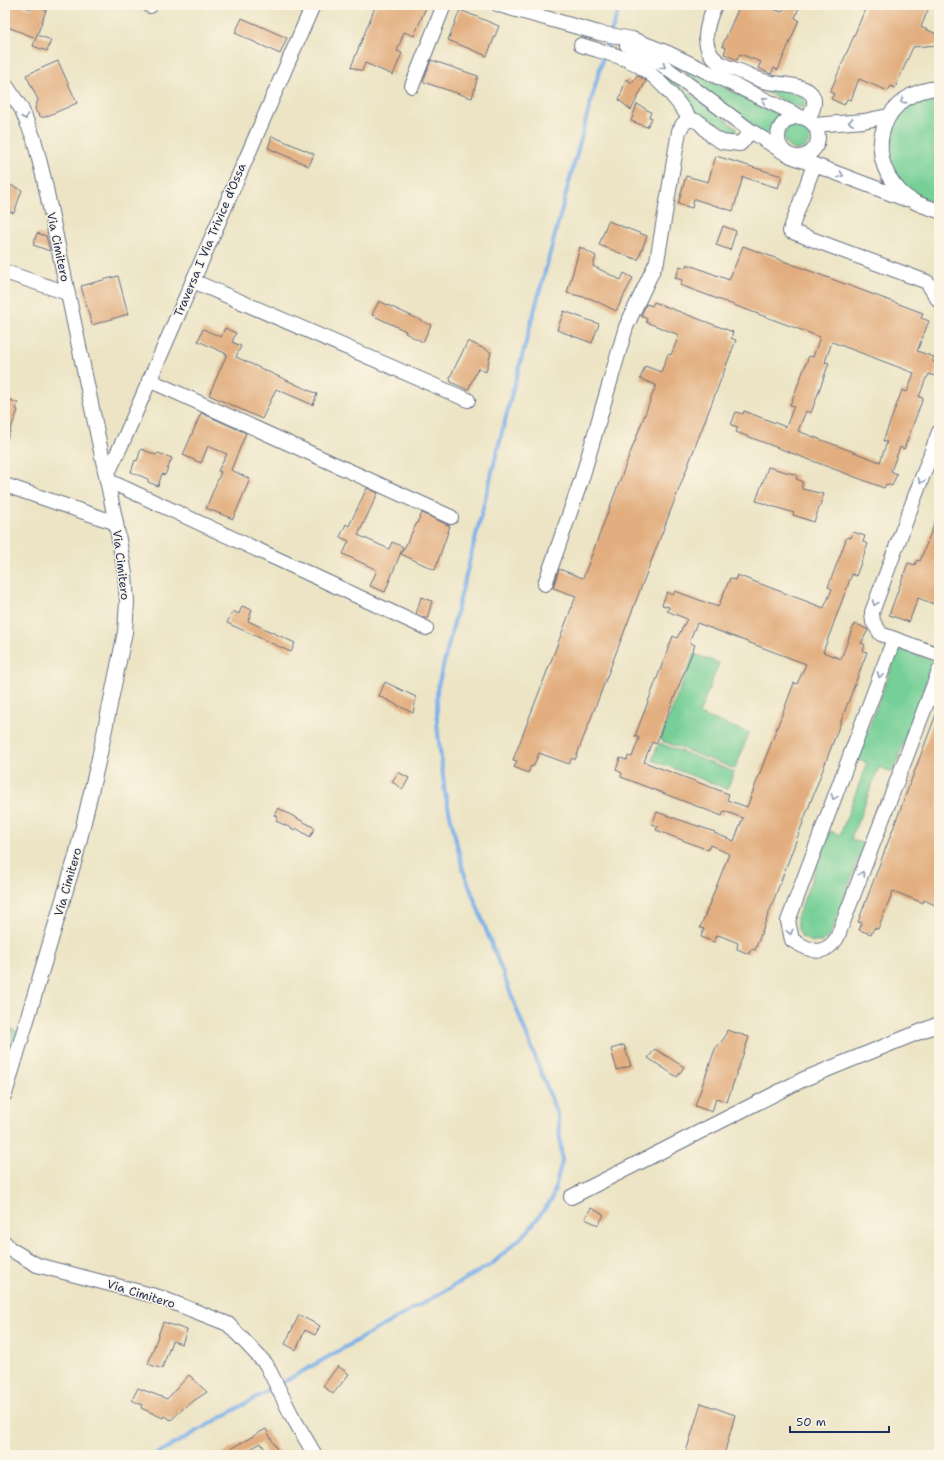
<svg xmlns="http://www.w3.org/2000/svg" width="944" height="1460" viewBox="0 0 944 1460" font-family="'Shantell Sans',sans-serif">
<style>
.green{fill:#74cf96;stroke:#487f7a}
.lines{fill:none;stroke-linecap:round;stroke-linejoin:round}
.stream{stroke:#7bb0e9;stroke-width:4}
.building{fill:#e2ae7f;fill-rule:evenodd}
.minor-casing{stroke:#646e82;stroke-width:16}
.minor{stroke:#fff;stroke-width:14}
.oneway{stroke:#8d97ae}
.labels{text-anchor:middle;stroke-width:3;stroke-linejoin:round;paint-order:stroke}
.street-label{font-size:12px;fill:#1b2f5e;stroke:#fcf5e5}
</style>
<rect width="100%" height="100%" fill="#fcf5e5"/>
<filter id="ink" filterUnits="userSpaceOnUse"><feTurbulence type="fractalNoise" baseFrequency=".025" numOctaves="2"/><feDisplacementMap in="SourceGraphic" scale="8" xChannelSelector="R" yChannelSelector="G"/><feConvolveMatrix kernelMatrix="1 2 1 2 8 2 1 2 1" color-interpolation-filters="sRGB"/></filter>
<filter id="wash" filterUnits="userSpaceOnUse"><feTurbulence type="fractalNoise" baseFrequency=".012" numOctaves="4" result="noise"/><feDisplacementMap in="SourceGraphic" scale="16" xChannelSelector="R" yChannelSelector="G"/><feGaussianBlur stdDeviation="0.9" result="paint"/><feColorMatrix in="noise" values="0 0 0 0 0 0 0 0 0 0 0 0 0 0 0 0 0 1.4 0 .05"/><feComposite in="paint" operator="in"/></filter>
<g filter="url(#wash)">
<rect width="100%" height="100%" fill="#ece4c4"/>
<g class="green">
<polygon points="653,67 737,128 735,135 725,136 714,130"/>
<polygon points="716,68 774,87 801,95 805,99 805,103 803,107 800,107 793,105"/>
<polygon points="688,70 782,116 771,131 765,135 685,74"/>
<path d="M935,95h4v110c-14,-5 -29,-11 -39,-23 -12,-13 -15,-40 -9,-56 4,-8 11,-16 18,-21 6,-6 17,-7 26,-10z"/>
<circle cx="797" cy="137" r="13"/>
<polygon points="899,648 934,661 893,772 879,767 851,839 864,844 830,936 822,942 812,942 802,937 798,929 797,918 830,831 840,835 867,763 857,759"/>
<polygon points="694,654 719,663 699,714 749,733 735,769 660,740"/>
<polygon points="659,743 734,772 727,789 652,760"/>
<polygon points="5,1026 18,1032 5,1061"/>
</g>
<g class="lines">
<polyline class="stream" points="155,1455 492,1264 527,1232 552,1199 562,1161 558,1116 463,870 445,793 437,724 437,690 511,397 603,57 620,5"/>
</g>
<g id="blocks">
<g class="building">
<polygon points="5,5 20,5 31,9 33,5 48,5 36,38 5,26"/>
<polygon points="376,5 427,5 414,36 404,32 397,51 402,53 393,75 365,63 362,71 351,67"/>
<polygon points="740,5 762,5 782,12 785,5 800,5 795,18 799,20 778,70 774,68 771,74 758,68 761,62 740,54 737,60 724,54 726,48 722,46"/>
<polygon points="867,5 930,5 921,27 939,35 939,45 913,47 895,88 891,86 888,91 859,79 851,100 847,99 844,105 831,99 834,94 830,92"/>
<polygon points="460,10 499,26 487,56 448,40"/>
<polygon points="242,18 287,38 280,54 235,33"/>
<polygon points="37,35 51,40 47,51 33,46"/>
<polygon points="431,60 478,76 472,98 423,82"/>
<polygon points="58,61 77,103 45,117 41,117 36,112 35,108 38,100 26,75"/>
<polygon points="637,75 646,81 631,110 619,100 626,79 632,83"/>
<polygon points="637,104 651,112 649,117 652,118 647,127 631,121"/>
<polygon points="272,136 314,154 309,166 268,148"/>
<polygon points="716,156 782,176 778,188 743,177 733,211 694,199 692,208 678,204 686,176 708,182"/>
<polygon points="5,183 22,190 14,213 5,210"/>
<polygon points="608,221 647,236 638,260 599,245"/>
<polygon points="723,226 736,231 730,250 716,245"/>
<polygon points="37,233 46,236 50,251 33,245"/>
<path d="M743,246l180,67 -2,5 8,3 -12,30 17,6 -2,4 7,3 -5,12 -5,-2 -2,4h-1l-7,19 4,1 -19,51 -4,-2 -9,24 6,3 -5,12 -6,-2 -2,4 -148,-56 2,-5 -7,-2 5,-13 7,2 1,-3 42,16 8,-21 -4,-1 19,-49 4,1 7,-20 -140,-52 2,-5 -7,-2 5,-12 5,2 2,-4 42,16zM832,342l82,31 -7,19 -5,-2 -19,51 4,1 -7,20 -82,-31 8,-20 5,2 18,-50 -4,-1z"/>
<polygon points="580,247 596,256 593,266 621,280 624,273 633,278 616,311 592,299 567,293"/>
<polygon points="118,276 128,314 92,325 81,286"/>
<polygon points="379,301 431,325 423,342 405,333 406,331 372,315"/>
<polygon points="654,302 733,332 731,338 736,340 575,760 572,758 569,764 539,753 533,767 531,766 528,773 514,767 517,761 513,760 576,596 553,588 559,569 583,578 656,385 640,379 645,366 661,372 668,354 671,355 679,335 646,322 647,319 641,316 646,304 652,306"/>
<polygon points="564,311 599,324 592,343 557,330"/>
<polygon points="225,328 236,333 232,342 241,346 236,357 317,394 313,405 276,389 262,419 209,395 227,354 198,341 203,329 221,337"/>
<polygon points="468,341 491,352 486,372 478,368 468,390 451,382 450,377"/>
<polygon points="5,398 18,403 16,409 18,410 6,442 5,442"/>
<polygon points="201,413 246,433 231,470 250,479 233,519 206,508 221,472 218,471 227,454 208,446 201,463 183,455"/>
<polygon points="141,449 156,455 158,453 172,458 165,475 162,474 158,486 148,482 148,479 131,472 135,460 137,461"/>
<polygon points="768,467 797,475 796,479 802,481 802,489 824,494 814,522 793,515 794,513 756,501"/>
<polygon points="367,488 378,493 358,535 389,549 392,542 403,547 385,592 370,586 377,570 343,554 349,541 340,537 346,524 349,526"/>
<polygon points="422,513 450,526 435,570 401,554"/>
<polygon points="938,514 939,514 939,606 918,598 909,622 889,615 908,563 915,565 917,560 920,561"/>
<path d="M853,532l12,4 -2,6 5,2 -12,32 -4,-2 -29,78 18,7 13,-35 3,1v-1l11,6 -7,13 4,2 -2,6 4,1 -112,298 -4,-1 -2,5 -12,-5 1,-6 -17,-7 -4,-1 -3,7 -13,-5 3,-8 -4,-1 29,-74 -19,-9 -2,5 -52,-20 2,-4 -6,-2 5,-12 58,20 -1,1 20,8 9,-23 -19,-7 -2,5 -101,-39 1,-4 -6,-3 4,-12 7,2 1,-4 4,1 7,-19 -4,-2 38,-100 4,2 10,-19 -20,-8 2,-4 -7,-2 5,-13 6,3 2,-4 43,16 12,-29 5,2 2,-5 87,33 8,-19 -4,-2 19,-50 4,1zM697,623l109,41 -9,20 -3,-1 -47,124 -20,-7 2,-6 -85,-32 8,-20 4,2 39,-99 -6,-3z"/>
<polygon points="421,597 432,601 427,619 416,614"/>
<polygon points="242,606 252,610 248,621 295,643 291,652 227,623 233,611 239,614"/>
<polygon points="385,682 416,697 413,713 379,696"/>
<polygon points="938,709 939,907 924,900 923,903 893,891 878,929 874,928 871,934 859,930 862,923 858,922"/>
<polygon points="398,772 409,778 403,789 392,782"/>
<polygon points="278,808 315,828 310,837 296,828 295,830 276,821 278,817 274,815"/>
<polygon points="727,1030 749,1037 727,1102 716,1098 712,1112 695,1106 715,1049 725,1037"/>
<polygon points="624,1045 631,1066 617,1070 611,1049"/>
<polygon points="655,1049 684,1067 677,1077 648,1058"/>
<polygon points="591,1208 604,1215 598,1225 585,1219"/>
<polygon points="299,1315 320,1326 315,1335 305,1330 296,1350 285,1344"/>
<polygon points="163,1322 187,1330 182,1344 172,1341 162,1369 148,1364"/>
<polygon points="338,1366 349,1374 333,1394 323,1386"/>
<polygon points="189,1375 207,1392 186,1406 171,1420 164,1416 163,1418 141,1408 142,1405 132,1400 138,1388 167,1399"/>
<polygon points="701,1403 735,1415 724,1455 685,1455"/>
<polygon points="266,1429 280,1455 268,1455 261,1443 240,1455 219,1455"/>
</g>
</g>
</g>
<g filter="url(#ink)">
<use href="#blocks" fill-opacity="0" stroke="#646e82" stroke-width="1"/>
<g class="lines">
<defs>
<g id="minor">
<polyline points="499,5 599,33 632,39 668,53 799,116"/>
<path d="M715,5c-8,18 -16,41 2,56 5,5 15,7 22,10 9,3 19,9 28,11 15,3 54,1 46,26 -1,4 -3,7 -5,11"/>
<polyline points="150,6 150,5"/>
<path d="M581,45c17,6 40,10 55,19 21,12 41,36 54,55"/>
<polyline points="627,45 661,64 751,131 785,153"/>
<polyline points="5,84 21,108 34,139 44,179 116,523 125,574 127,602 125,632 99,758 76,856 5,1094"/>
<polyline points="412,86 444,5"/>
<path d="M939,88c-55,3 -77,63 -40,102 10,12 26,16 40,21"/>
<circle cx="798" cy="137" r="20"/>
<polyline points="814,125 864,121 888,116"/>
<polyline points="791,156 905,199"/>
<polyline points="814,165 790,231 927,282 939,301"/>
<polyline points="5,272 67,293"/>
<polyline points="193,281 468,400"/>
<polyline points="149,380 451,517"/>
<polyline points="939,432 872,612 873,622 881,634 939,655"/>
<polyline points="107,475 124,439 313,5"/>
<polyline points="107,480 426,628"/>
<polyline points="5,485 116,523"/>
<polyline points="545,584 582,478 626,327 657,261 679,131 683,124 690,119 699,122 712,136 722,142 740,144 751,131"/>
<path d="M894,639l-106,282 4,19c18,11 31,18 45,-2l102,-267"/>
<polyline points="571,1197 804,1079 939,1024"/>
<polyline points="5,1243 10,1249 37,1265 159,1297 228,1324 266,1364 291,1414 315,1455"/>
</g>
</defs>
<use href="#minor" class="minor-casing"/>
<use href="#minor" class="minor"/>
</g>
<defs><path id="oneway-chevron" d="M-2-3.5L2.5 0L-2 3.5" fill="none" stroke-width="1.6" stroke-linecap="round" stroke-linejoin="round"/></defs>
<g class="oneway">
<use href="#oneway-chevron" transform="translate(663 66) rotate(34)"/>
<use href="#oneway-chevron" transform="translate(764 100) rotate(-155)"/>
<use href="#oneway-chevron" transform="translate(903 101) rotate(144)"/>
<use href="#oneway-chevron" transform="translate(25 117) rotate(67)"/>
<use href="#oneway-chevron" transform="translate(851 122) rotate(175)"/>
<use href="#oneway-chevron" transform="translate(841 175) rotate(20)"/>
<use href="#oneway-chevron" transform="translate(921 481) rotate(110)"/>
<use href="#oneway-chevron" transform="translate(875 603) rotate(110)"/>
<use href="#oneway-chevron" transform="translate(880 675) rotate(111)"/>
<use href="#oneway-chevron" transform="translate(834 797) rotate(111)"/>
<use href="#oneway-chevron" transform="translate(862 874) rotate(-69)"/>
<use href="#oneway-chevron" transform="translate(790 932) rotate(76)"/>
</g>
</g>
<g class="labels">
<g class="street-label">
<text transform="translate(210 240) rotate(-67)" y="4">Traversa I Via Trivice d'Ossa</text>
<text transform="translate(58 247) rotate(78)" y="4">Via Cimitero</text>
<text transform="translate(121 565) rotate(83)" y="4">Via Cimitero</text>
<text transform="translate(68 882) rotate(-74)" y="4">Via Cimitero</text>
<text transform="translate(141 1294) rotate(17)" y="4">Via Cimitero</text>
</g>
</g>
<rect width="944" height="1460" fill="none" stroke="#fcf5e5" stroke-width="20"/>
<path d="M790 1426v6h99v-6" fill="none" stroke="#1b2f5e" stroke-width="2"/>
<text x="796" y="1426" font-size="12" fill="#1b2f5e" stroke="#fcf5e5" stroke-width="3" paint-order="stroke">50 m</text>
</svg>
